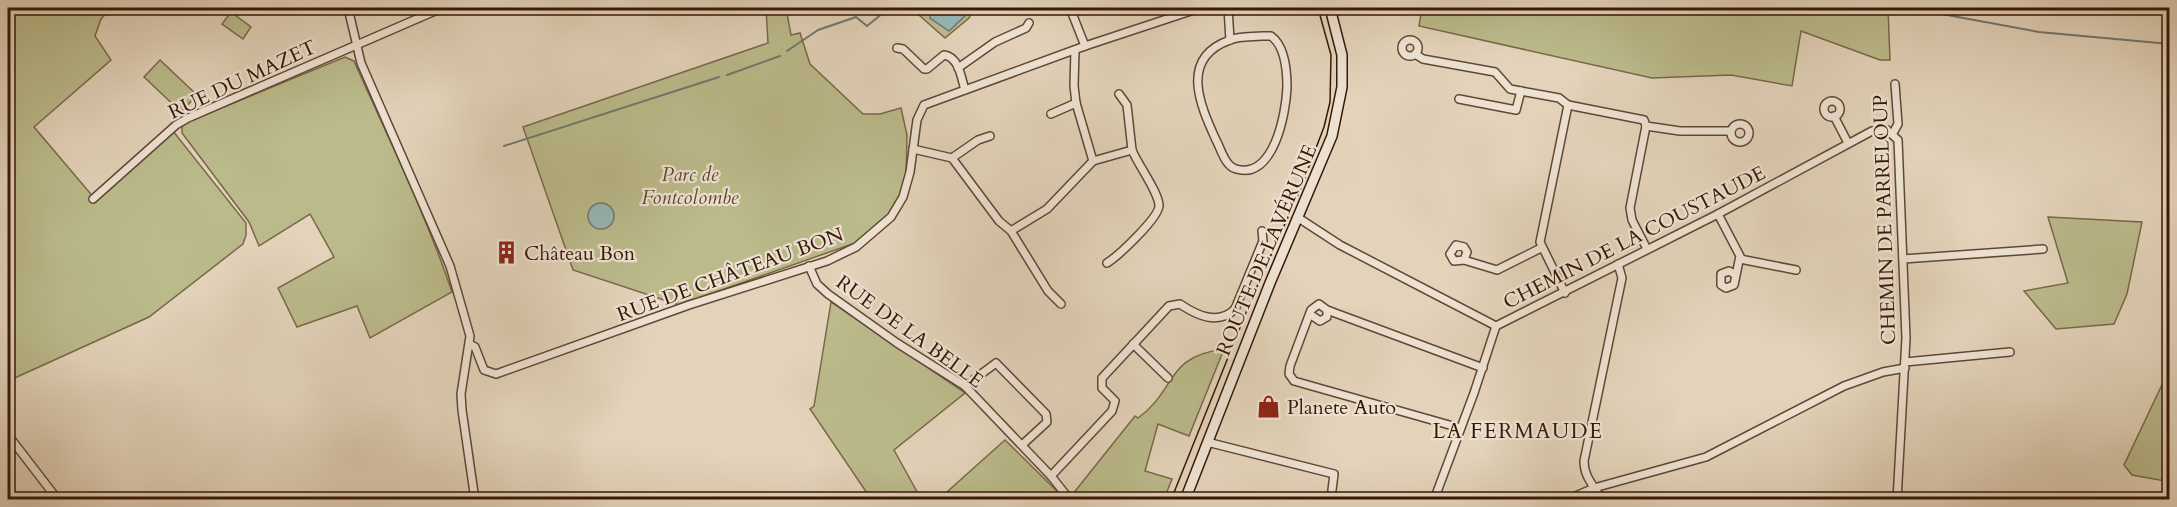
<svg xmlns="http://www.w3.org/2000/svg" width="2177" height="507" viewBox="0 0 2177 507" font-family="Cardo,serif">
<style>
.green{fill:#bbba8b;stroke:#796849;stroke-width:1.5}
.water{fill:#96b7b6;stroke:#707770;stroke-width:1.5}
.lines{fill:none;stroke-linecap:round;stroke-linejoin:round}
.stream{stroke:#707770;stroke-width:2}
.minor-casing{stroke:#624634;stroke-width:10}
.secondary-casing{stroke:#371707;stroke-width:12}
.minor{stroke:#ede2d2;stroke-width:7}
.secondary{stroke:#ede2d2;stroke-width:9}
.tram{stroke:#371707;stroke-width:1.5}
.labels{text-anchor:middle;stroke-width:4.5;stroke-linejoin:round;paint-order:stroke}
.street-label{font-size:20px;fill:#371707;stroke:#ede2d2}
.park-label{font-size:20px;font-style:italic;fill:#5f482f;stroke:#ede2d2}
.poi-label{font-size:20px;fill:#371707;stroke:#ede2d2;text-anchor:start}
.neighbourhood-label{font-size:21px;letter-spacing:1.5px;fill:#371707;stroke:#ede2d2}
</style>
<rect width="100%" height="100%" fill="#e3d3ba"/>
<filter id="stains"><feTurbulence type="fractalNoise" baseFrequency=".00333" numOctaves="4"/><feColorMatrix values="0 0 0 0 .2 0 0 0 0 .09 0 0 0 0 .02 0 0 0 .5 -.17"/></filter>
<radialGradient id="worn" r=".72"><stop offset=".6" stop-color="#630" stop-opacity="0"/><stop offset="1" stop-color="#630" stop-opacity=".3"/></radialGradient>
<g class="green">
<polygon points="8,8 111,8 101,19 95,36 111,60 34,127 95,199 173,131 246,223 246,235 243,244 149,317 8,381"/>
<polygon points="766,8 786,8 791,35 800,33 810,64 863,114 880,114 901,108 907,135 906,182 890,213 855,243 679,305 573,270 523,127 768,43"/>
<polygon points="911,8 974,8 969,18 945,38"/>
<polygon points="1422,8 1888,8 1890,60 1880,60 1801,31 1792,86 1731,75 1652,78 1419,26"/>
<polygon points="231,12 251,27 243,39 222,24"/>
<path d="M345,57l9,4c34,77 71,151 98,231l-82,46 -13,-32 -60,21 -19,-39 56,-31 -24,-43 -51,32 -10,-24 -67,-89v-9z"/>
<polygon points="160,60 197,95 181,112 144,77"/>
<polygon points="2048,217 2142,222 2127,294 2114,324 2056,329 2024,291 2068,283"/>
<polygon points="831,302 965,393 894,450 921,499 898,499 895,492 881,499 871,499 810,409 814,406"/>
<path d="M1224,349l-35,87 -31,-12 -13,47 27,8 -8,20 -96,1 67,-84 3,2c40,-29 26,-61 86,-69z"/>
<polygon points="2169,370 2170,467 2165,481 2132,475 2124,465"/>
<polygon points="1005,440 1065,499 938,500"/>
</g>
<g class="water">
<polygon points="930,8 970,8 968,13 949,31 930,18"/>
<circle cx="601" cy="216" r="13"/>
</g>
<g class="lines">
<g class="stream">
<polyline points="1909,8 2039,32 2170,44"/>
<polyline points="787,51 818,30 856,17 867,26 889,8"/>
<polyline points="727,75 780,56"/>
<polyline points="504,146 719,77"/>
</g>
<defs>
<g id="minor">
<polyline points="348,8 361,63 450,266 470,336 461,394 462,410 475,500"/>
<polyline points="1070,8 1085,46"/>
<polyline points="1228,8 1230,40"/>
<path d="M1262,36h9c14,10 16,34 16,51 -1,26 -13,93 -51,82 -11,-3 -15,-20 -20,-29 -16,-35 -37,-82 14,-100 9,-4 22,-3 32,-4z"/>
<circle cx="1410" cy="48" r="8"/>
<path d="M897,48l6,1 21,20h3l17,-14c15,2 17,22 21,35"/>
<polyline points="1415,54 1423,59 1495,72 1510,89 1559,98 1568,105"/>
<polyline points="958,68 995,42 1026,28 1029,23"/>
<polyline points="1119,94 1127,105 1132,150"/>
<polyline points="1459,99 1516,110 1521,91"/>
<circle cx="1832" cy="109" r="8"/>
<polyline points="1051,114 1076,103"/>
<polyline points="1834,116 1848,143"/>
<circle cx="1740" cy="133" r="9"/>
<polyline points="1646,126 1680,131 1731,131"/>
<polyline points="1893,133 1898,124 1895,84"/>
<polyline points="913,149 952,158 999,221 1011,231 1048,291 1061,304"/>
<polyline points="952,158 978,140 990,136"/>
<path d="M1093,161l39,-11c6,15 26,41 27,55 1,12 -41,51 -52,58"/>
<polyline points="93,199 176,125 188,118 442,8"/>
<polyline points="1718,214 1740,256 1734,285 1726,288 1721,285 1721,274 1729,271 1734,274"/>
<polyline points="1297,217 1340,245 1496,326"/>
<polyline points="1011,231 1047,209 1093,161 1076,103 1074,86 1075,50"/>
<polyline points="1740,259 1796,270"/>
<polyline points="1903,259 2043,249"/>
<polyline points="1464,260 1467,252 1464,247 1456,245 1450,254 1454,261 1464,260 1497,270 1541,248"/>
<polyline points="809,266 817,284 828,294 897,343 965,386 1051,476 1070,500"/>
<polyline points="1565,293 1540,242 1568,105 1644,120 1646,126 1630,208 1632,220 1647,249"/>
<polyline points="1327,310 1483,368"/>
<polyline points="1311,315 1320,321 1327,317 1327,310 1319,304 1311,310 1290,366 1289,374 1294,381 1460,428"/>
<polyline points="1496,326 1718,214 1872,131 1887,130 1898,140 1906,338 1897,500"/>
<polyline points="1133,344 1168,378"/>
<polyline points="471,345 475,347 484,370 496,374 689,305 827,261 856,247 891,217 903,197 910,172 917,120 924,105 1085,46 1200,8"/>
<polyline points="1905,362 2010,352"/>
<polyline points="965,386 996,363 1046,414 1047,422 1022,445"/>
<polyline points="8,435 58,500"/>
<polyline points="1207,442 1334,474 1332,490"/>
<path d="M1051,476l61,-65 3,-10 -13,-13v-10l67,-72 11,-2c16,11 38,22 55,5l28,-68 -1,-10"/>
<polyline points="1434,500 1474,393 1496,326"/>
<polyline points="1566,500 1594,488 1706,457 1844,386 1883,372 1905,368"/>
<path d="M1602,500c-8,-15 -18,-22 -18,-39l38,-183 -4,-14"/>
<polyline points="2165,500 2170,479"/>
</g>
<polyline id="secondary" points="1185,500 1270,283 1332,136 1342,87 1342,55 1330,8"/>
</defs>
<use href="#minor" class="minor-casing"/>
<use href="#secondary" class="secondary-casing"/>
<use href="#minor" class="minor"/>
<use href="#secondary" class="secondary"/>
<polyline class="tram" points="1171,500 1251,300 1300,190 1324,127 1330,102 1331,55 1318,8"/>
</g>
<defs>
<symbol id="building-bare" viewBox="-9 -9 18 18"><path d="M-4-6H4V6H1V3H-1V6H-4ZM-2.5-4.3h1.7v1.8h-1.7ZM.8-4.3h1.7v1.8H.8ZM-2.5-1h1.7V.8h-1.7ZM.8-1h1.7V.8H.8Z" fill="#8f2418" stroke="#ede2d2" stroke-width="2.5" paint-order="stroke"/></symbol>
<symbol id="shop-bare" viewBox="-9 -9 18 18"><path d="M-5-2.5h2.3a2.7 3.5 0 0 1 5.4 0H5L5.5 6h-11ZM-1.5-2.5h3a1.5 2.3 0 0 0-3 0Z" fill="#8f2418" stroke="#ede2d2" stroke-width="2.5" paint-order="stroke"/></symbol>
</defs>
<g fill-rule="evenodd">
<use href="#building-bare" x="490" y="236" width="33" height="33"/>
<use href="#shop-bare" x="1252" y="390" width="33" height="33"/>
</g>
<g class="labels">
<g class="street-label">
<text transform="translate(242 79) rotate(-25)" y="7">RUE DU MAZET</text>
<text transform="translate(1884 220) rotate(-92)" y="7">CHEMIN DE PARRELOUP</text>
<text transform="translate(1634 237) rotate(-27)" y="7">CHEMIN DE LA COUSTAUDE</text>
<text transform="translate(1266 250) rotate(-67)" y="7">ROUTE DE LAVÉRUNE</text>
<text transform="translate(730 274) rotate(-20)" y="7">RUE DE CHÂTEAU BON</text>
<text transform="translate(910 331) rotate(36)" y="7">RUE DE LA BELLE</text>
</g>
<g class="park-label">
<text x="690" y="181">Parc de<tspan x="690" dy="23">Fontcolombe</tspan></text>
</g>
<g class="poi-label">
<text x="524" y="260">Château Bon</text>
<text x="1287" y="414">Planete Auto</text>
</g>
<g class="neighbourhood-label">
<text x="1518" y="438">LA FERMAUDE</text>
</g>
</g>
<rect width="2177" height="507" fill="none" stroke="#e3d3ba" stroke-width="30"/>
<rect x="9" y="9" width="2159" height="489" fill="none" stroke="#371707" stroke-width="3"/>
<rect x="15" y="15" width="2147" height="477" fill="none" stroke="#371707" stroke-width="1.5"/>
<rect width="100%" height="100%" filter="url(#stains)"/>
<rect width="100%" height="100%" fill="url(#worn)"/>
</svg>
